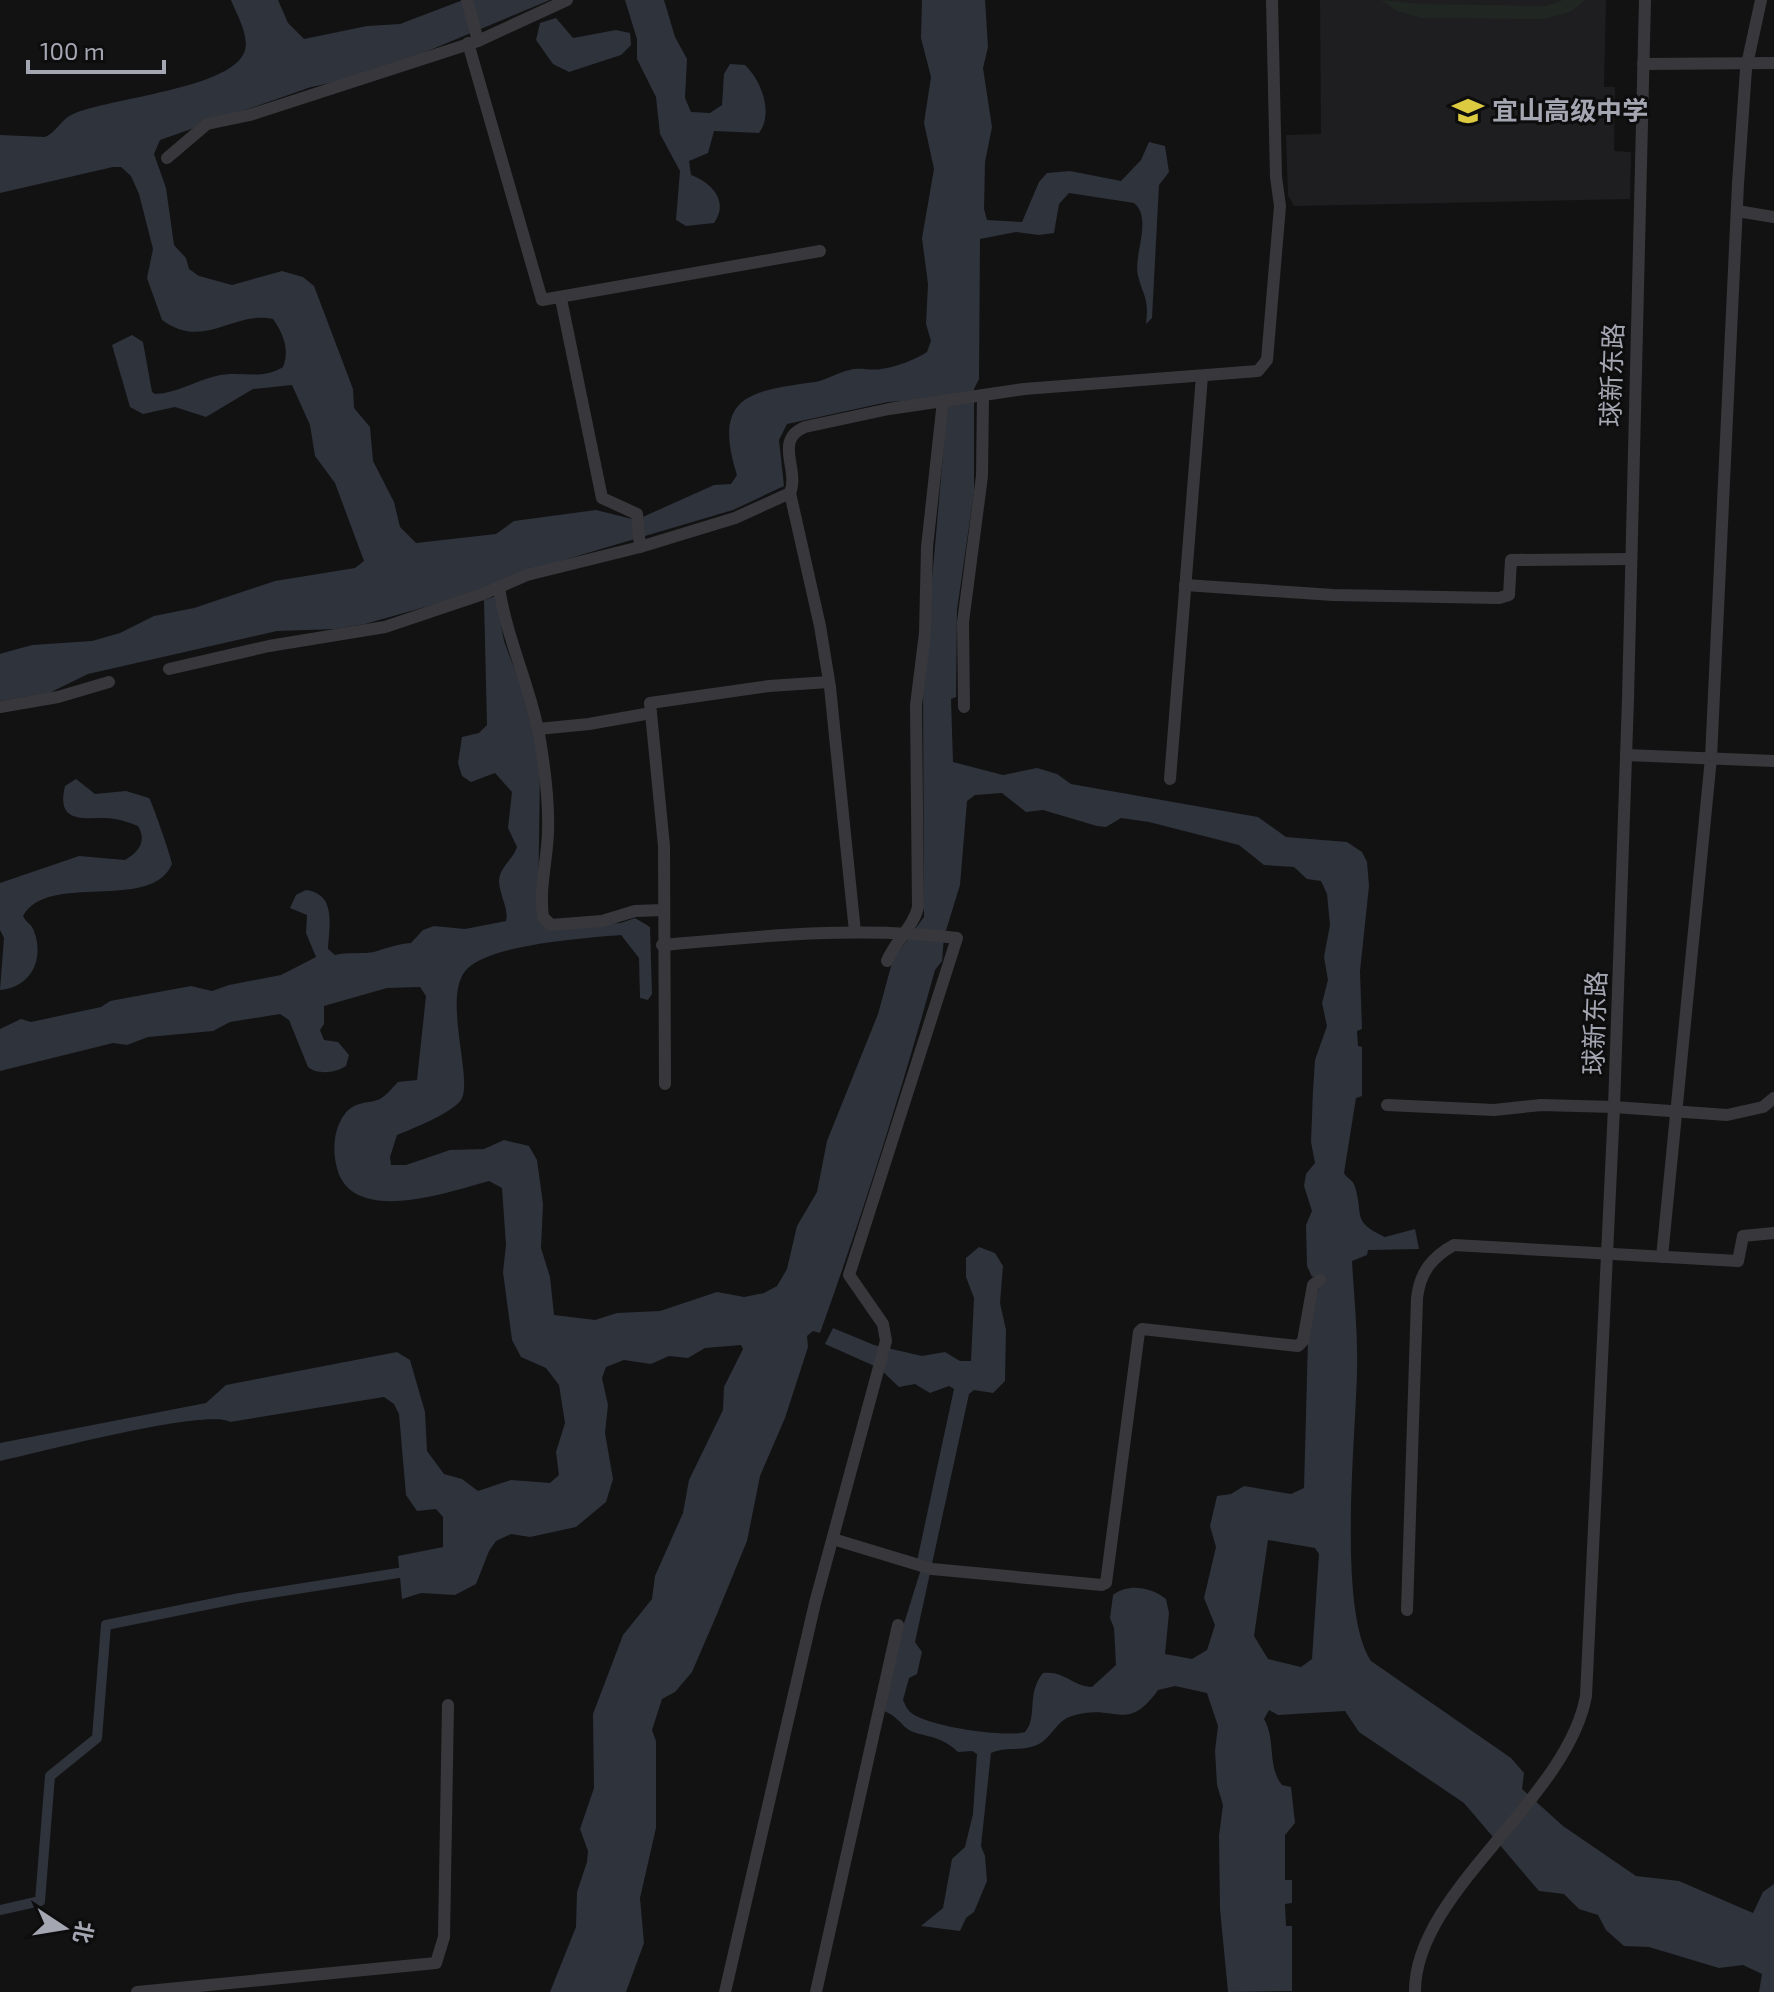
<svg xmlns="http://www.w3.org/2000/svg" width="1774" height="1992" viewBox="0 0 1774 1992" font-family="'Exo 2','Noto Sans SC',sans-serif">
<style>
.built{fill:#1e1e20}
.green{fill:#202723}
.water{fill:#2e333c;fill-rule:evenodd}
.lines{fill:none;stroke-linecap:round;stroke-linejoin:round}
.canal{stroke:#2e333c;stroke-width:10}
.minor{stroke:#38383c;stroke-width:12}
.labels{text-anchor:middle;stroke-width:6;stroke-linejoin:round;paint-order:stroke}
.poi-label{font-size:26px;font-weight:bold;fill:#a4a6b2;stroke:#0d0d0e;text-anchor:start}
.street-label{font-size:26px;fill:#a4a6b2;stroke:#0d0d0e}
</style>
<rect width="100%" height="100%" fill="#121213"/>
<polygon class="built" points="1320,0 1606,0 1604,87 1615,87 1614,151 1631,152 1630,199 1294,206 1288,195 1286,135 1321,134"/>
<polygon class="green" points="1381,0 1420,4 1546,6 1563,0 1586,0 1570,12 1544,19 1422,18 1397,11"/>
<g class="water">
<path d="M231,0h47l10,23 16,16 63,-13 33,-2 63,-24h87l-180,75 -59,12 -151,53 -6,14 12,34 8,57 12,13 3,11 10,7 33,9 50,-14 21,6 11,9 39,103 1,19 16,19 3,34 21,41 6,25 16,16 80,-9 18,-13 82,-11 40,10 78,-35 17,-1 6,-9c-25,-79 12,-84 78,-93 12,-2 23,-10 35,-12 10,-3 21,1 31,-1 15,-2 34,-9 46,-17l4,-11 -5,-17 2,-40 -6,-46 12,-69 -10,-46 7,-46 -10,-39 1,-38h63l3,47 -5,21 9,59 -7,35 -1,47 3,11 35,2 17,-40 8,-9 23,-2 51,10 20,-21 8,-18 16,4 4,26 -10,13 -7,133 -6,6c3,-26 -2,-26 -8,-48 -5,-21 15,-58 -4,-73l-65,-10 -10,11 -5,29 -15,2 -23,-3 -36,7 -1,140 -5,10v103l-17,118 -1,87 -5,2 2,63 50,13 34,-7 20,6 14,10 187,33 28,20 61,5 15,10 5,10 2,24 -9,85 2,58 -5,2 1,15 4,1v49l-6,2 -12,75c3,6 9,6 11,14 9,29 -4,34 30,50l30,-8 4,20 -51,1 -1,5 -15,6c2,36 6,72 5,109 -1,67 -20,240 14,291l140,97 13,15 -2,16 41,37 73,50 43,5 74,32 10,-21 11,-8v108h-15l3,-18 -19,-9 -24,3 -70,-21 -25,-1 -18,-16 -8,-15 -19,-6 -15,-15 -25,-3 -75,-88 -105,-71 -14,-21 -67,4 -9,-5 -5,9c12,20 3,48 18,66l9,2 4,36 -10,12v45h7v23l-7,1 1,22h6v65l-64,1 -8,-83 -1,-73 4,-31 -6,-20 -2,-34 3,-25 -11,-33 -32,-7 -17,4c-32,45 -42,12 -86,26 -16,5 -19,20 -33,28 -15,8 -33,2 -48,9l-10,93 4,10 2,25 -13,31 -8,6 -6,13 -39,-5 22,-18 9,-49 13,-12 8,-33 4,-60 -5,-3 -14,1c-20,-20 -41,-14 -53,-25 -7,-7 -11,-12 -21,-16l18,-81 19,-61 -4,-8 37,-172 -5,-3 -19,7 -15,-9 -16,3 -20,-19 -54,-24 8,-16 41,17 48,11 23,-4 15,9h11l3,-63 -8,-21v-19l13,-11 16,6 8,13 -3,37 6,27 -1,51 -12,12 -19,-3 -5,4 -54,248 7,10 -5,22 -8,4 -6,22c2,4 3,8 6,11 14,15 96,27 116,21 13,-14 1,-39 18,-59 20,-3 30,13 49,14l24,-22 -2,-37 -4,-10 3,-23c15,-12 38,-8 53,4l3,14 -4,41 27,5 15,-9 8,-25 -11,-27 12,-51 -6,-21 7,-30 14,-2 13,-8 47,8 13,-6 4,-148 7,-42 7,-17 -4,-5 -6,1 -5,-11 -1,-41 6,-14 -8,-25 2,-12 9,-11 -4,-21 2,-52 2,-30 12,-34 -5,-23 6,-23 -4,-23 6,-32 -3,-31 -6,-13 -14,-2 -13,-12 -30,-2 -25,-20 -90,-23 -28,-4 -15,9 -9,-1 -54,-16 -17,2 -24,-19 -27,2 -8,6 -7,84 -16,52 -2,24 -7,9c-34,123 -72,243 -115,363l-7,-2 -6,5 1,11 -23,71 -25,58 -13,65 -30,73 -25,58 -17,20 -13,7 -10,31 4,11v87l-16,70 4,45 -18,49h-76l26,-65 1,-35 10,-30 1,-11 -8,-22 14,-41 -1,-74 30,-79 29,-36 3,-23 28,-63 6,-33 34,-70 1,-23 19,-38 -2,-4 -36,3 -17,10 -19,-2 -18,8 -27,-4 -18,7 -4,11 6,27 -3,28 8,46 -7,23 -30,25 -46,10 -19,-3 -15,7 -7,10 -13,33 -21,11 -34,-2 -19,6 -4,-43 45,-9v-30l-7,-8 -19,2 -11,-16 -7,-81 -5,-10 -10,-7 -154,25c-24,-14 -192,31 -230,39v-18l206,-40 20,-18 171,-33 13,8 15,52 2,39 17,23 18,5 16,12 33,-11 39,3 9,-8 -3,-23 9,-29 -6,-38 -13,-17 -25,-11 -9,-17 -9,-68 3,-27 -4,-57 -13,-7c-38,10 -141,48 -153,-17 -3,-13 -2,-30 4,-42 11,-23 26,-17 40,-23 6,-3 13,-12 18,-17l19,-2 9,-84 -6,-9 -33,1 -63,18v18l-4,6 4,10 14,2 11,13 -3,11c-10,7 -29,9 -38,1l-19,-47 -9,-6 -50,8 -17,9 -65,6 -21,8 -14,-2 -113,28v-42l21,-10 10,3 70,-15 9,-6 81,-15 21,5 17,-6 52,-10 35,-18 -10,-24 1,-18 -17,-7 6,-13 10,-5c31,4 23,36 22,59l7,6c12,-3 30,-1 39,-3 13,-4 23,-8 37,-9l12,-13 11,-4 31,3 41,-8c3,-12 -6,-25 -7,-39 0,-15 14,-22 18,-35l-9,-19 4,-36 -17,-19 -24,9 -9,-6 -4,-13 4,-26 17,-4 8,-8 -3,-125 12,-4 8,45 29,78 7,47 -2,152 15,8 68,-3 14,-5 15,9 2,67 -4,6 -8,-2 -1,-40 -18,-23c-35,3 -129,9 -154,34 -26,26 7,111 -6,131 -9,13 -49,29 -64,35l-7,22 1,8h15l44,-15 34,-1 20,-9 25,6 8,14 6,44 -2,44 9,29 4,38 41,5 22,-7 43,-2 57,-19 27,5 20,-4 13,-7 10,-17 10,-43 20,-34 10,-51 51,-127 15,-55 31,-42 -1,-235 25,-284 -60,4 -101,22 -8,16 5,46 -51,24 -176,52 -68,27 -124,35 -29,5 -59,2 -189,43 -39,19 -49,8v-47l3,-1 29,-8 60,-4 28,-8 34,-17 40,-8 81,-27 80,-13 9,-7 -29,-78 -20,-27 -5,-31 -18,-40 -39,4 -47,28 -31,-10 -32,7 -13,-7 -18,-62 20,-10 11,7 9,50 3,2c22,-1 40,-13 61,-18 23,-6 45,5 67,-9 7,-17 0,-34 -10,-48 -40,-9 -69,32 -111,1l-15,-42 6,-29 -14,-55 -8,-18 -10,-9h-8l-113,26v-58l45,2c12,-5 16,-18 28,-23 36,-16 155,-25 171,-61 7,-15 -8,-40 -13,-53zM1268,1540l47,8 4,6 -7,105 -11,8 -33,-8 -14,-23z"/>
<path d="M625,0h39l11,37 12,22 -2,39 6,14 19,1 12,-8 2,-31 6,-10 15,1c16,15 29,48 14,68l-45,-2 -6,22 -19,8 2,14c19,7 39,25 23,48l-28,3 -10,-6 4,-49 -20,-37 -4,-37 -19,-38v-20z"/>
<polygon points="556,18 573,38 616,30 630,33 631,45 621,55 569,72 553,64 536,40 540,23"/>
<path d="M76,779l19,15 31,-3 23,7c3,4 23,61 23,66 -21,49 -124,7 -149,52 3,7 9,8 11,15 11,29 -4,57 -34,59l4,-52 -4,-8v-47l79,-27 46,4c14,-8 22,-19 13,-34 -10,-4 -22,-8 -33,-8 -23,0 -49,5 -40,-32z"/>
</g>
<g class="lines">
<polyline class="canal" points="0,1910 40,1901 50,1776 97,1738 106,1625 240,1598 411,1571"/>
<g class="minor">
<polyline points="467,0 478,41"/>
<polyline points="468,43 542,300 820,251"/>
<polyline points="1643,64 1774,63"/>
<polyline points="167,158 207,124 250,115 478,41 567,0"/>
<polyline points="1737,211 1774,217"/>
<polyline points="561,299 602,498 637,514 640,547"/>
<polyline points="790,493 820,626 830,687 855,932"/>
<polyline points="1185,585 1333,595 1499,598 1509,595 1511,560 1631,559"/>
<path d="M499,588c9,57 36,108 43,165 4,26 7,53 6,79 -1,29 -9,57 -5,85l8,8 51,-4 33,-10 28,-1"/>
<path d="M169,669l100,-23 116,-19 98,-33 44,-19 113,-28 95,-29 55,-25c10,-23 -17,-53 15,-66l84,-18 135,-20 234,-18 9,-11 13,-154 -4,-29 -4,-177"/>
<polyline points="0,707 58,697 109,682"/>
<polyline points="964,707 963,622 982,476 983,395"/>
<polyline points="538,729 589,724 651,713"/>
<polyline points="1626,755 1774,761"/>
<polyline points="1170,779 1202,376"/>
<path d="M662,945c99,-9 197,-19 295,-7l-108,337 34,49 3,17 -71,262 -90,389"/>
<path d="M887,961c8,-20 27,-35 31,-54l-2,-202 9,-72 2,-86 16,-146"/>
<polyline points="665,1084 664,846 650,703 769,686 829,682"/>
<polyline points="1387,1105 1494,1110 1541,1105 1614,1107 1727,1115 1763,1107 1774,1098"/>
<polyline points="1662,1257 1711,758 1738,184 1746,69 1761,0"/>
<polyline points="833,1539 932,1569 1102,1585 1106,1583 1139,1332 1142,1329 1298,1346 1303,1341 1313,1285 1320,1280"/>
<path d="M1407,1610l10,-312c3,-26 15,-41 37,-53l284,16 5,-25 31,-3"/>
<polyline points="137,1992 436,1963 444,1937 448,1705"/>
<polyline points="816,1992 898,1625"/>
<path d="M1415,1992c-1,-100 152,-192 171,-296l28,-589 14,-408 17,-699"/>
</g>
</g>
<defs>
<symbol id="school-bare" viewBox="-9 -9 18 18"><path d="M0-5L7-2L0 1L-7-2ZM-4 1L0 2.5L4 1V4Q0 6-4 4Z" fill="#dcca40" stroke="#0d0d0e" stroke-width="2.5" paint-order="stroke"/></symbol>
</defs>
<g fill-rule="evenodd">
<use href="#school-bare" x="1446" y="89" width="44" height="44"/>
</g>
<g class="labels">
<g class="poi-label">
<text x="1492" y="120">宜山高级中学</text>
</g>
<g class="street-label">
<text transform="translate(1612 375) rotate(-88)" y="9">球新东路</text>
<text transform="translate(1595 1023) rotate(-88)" y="9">球新东路</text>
</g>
</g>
<g transform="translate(64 1928) rotate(102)" stroke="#0d0d0e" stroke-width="6" paint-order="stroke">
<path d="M0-6L14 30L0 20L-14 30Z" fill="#a4a6b2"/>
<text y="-12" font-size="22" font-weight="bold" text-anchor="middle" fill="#a4a6b2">北</text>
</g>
<path d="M28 60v12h136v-12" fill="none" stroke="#a4a6b2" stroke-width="4"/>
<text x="40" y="60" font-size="24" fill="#a4a6b2" stroke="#0d0d0e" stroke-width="6" paint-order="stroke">100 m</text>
</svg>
